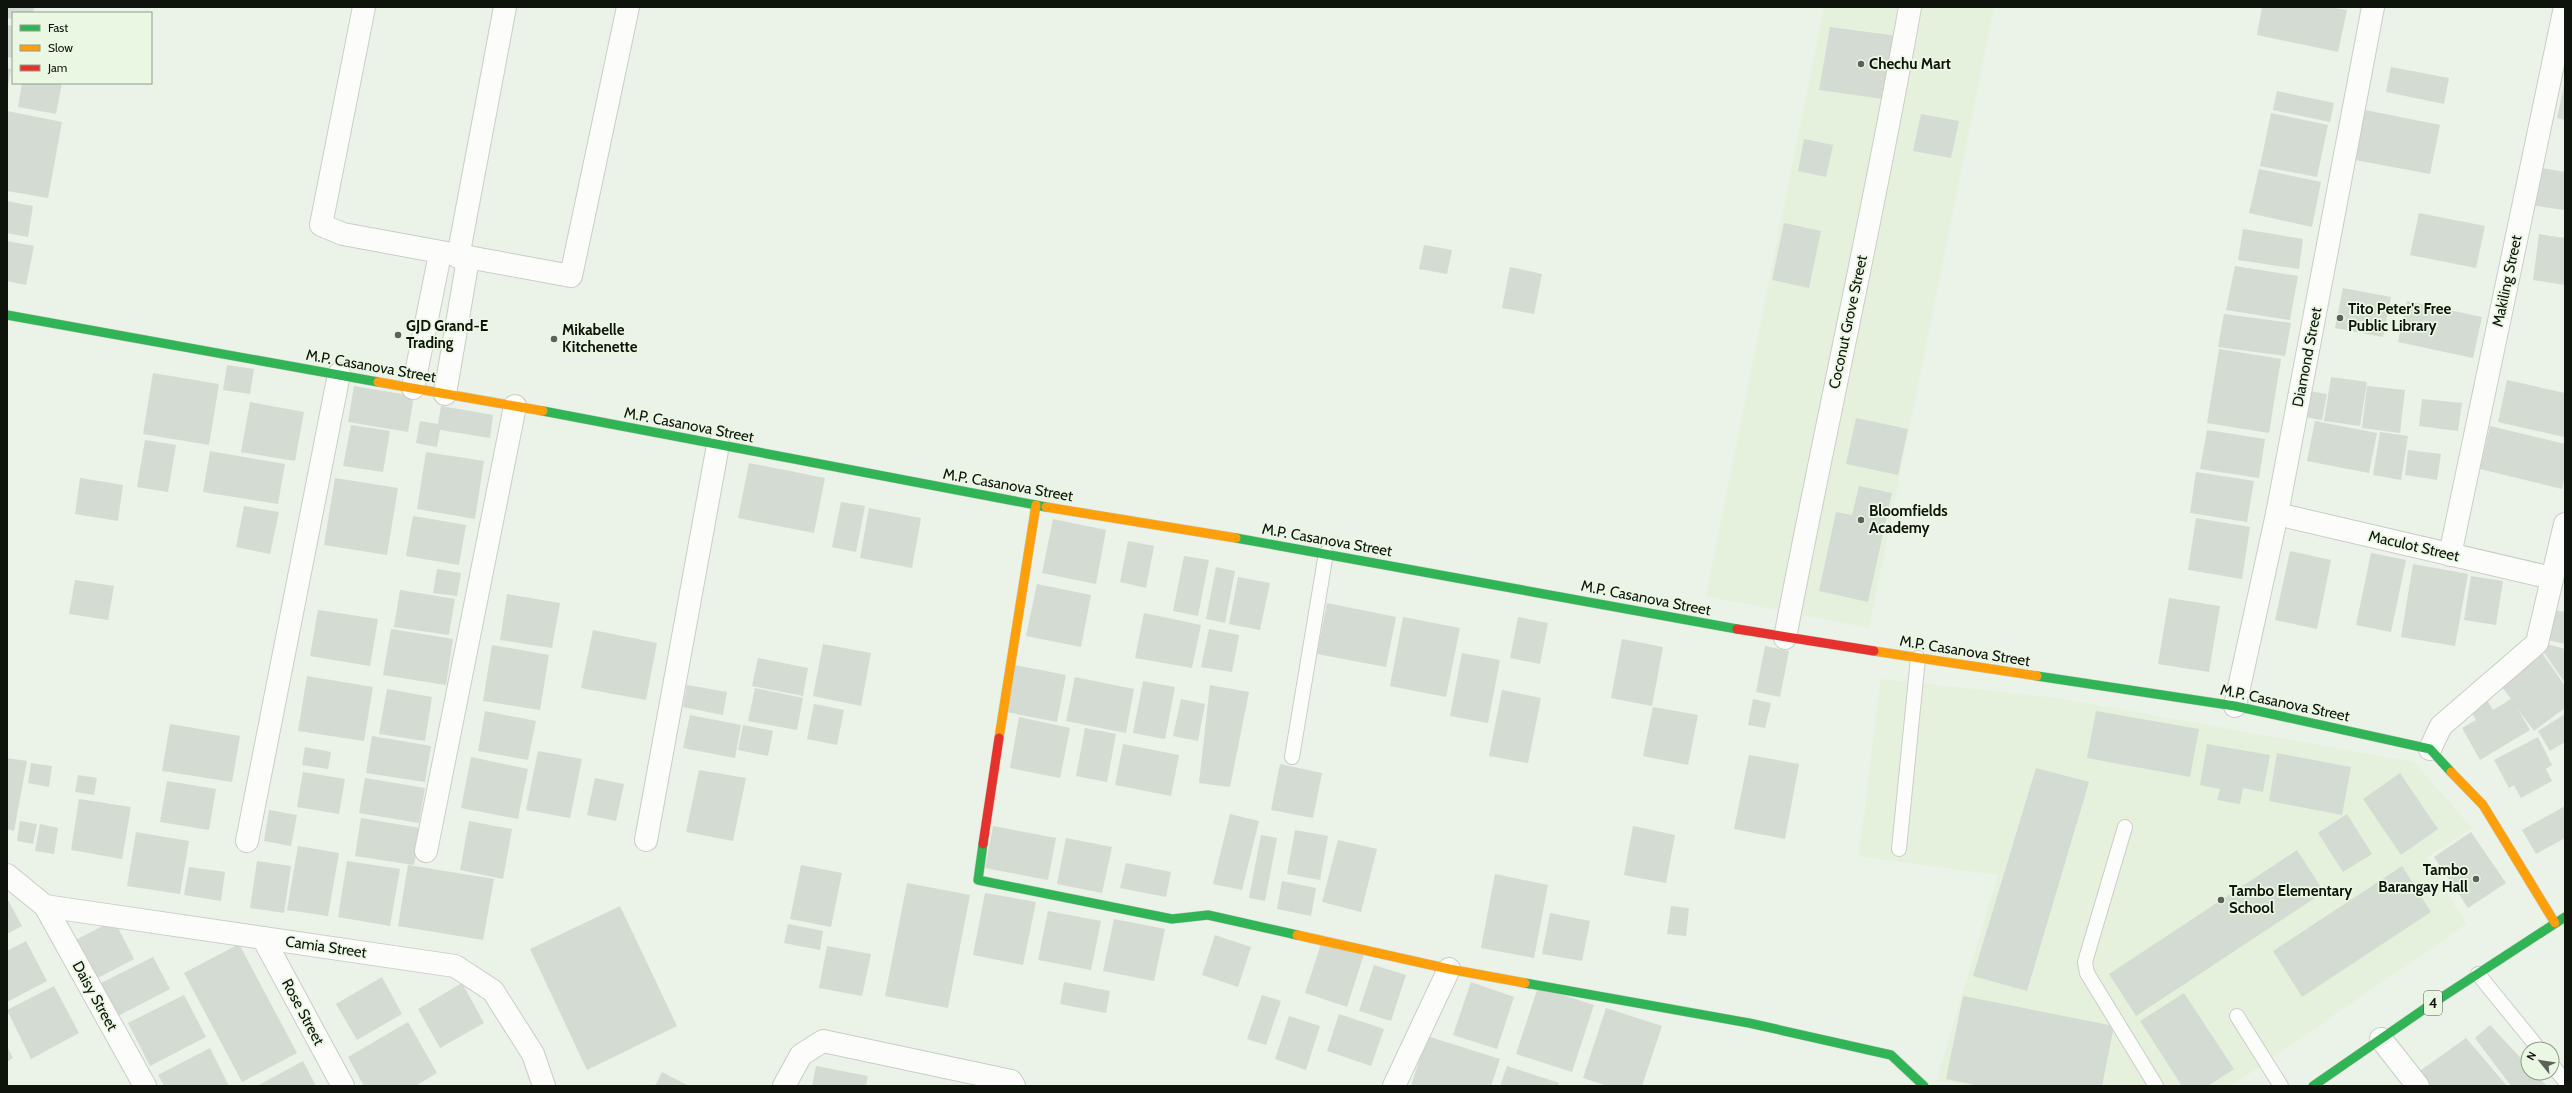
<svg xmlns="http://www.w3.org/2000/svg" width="2572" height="1093" viewBox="0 0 2572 1093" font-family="Cabin,sans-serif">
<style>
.built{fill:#e5f1dd}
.building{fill:#d3dbd3}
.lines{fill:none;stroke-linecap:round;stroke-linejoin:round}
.lane-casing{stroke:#c9cec5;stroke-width:16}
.street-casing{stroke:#c9cec5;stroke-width:24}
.fast-casing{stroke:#c9cec5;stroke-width:10}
.slow-casing{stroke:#c9cec5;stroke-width:10}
.jam-casing{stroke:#c9cec5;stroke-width:10}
.lane{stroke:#fcfdfb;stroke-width:14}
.street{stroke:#fcfdfb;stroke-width:22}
.fast{stroke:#30b455;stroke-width:9}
.slow{stroke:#ff9f0a;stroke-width:9}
.jam{stroke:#e5322d;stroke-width:9}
.poi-dot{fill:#5b6159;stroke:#eaf7e2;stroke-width:1.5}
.labels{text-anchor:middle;stroke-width:3.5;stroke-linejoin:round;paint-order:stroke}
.shield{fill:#eaf7e2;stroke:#50574c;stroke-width:1}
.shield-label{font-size:14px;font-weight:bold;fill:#0e130c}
.poi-label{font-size:15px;font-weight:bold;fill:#0e130c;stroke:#eaf7e2;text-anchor:start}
.street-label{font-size:15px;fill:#0e130c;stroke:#eaf7e2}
</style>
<rect width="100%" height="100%" fill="#ebf2e7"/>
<g class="built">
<polygon points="1824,7 1994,7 1869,628 1706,596"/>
<polygon points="1881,679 2057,698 2414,762 2472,828 2426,858 2466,924 2231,1086 1969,1086 1937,1080 1998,875 1859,856"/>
</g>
<g class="building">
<polygon points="7,7 34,7 33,13 13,13 13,19 7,18"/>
<polygon points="2262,7 2329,7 2347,10 2338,52 2257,35"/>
<polygon points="7,25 13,26 13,58 7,57"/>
<polygon points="1830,27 1905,37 1890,100 1819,90"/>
<polygon points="2391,67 2449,78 2444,104 2386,92"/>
<polygon points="7,68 11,69 8,87 7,87"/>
<polygon points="22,83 62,83 56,114 18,107"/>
<polygon points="2564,86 2565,86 2565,120 2557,118"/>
<polygon points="2277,91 2334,103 2330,122 2273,110"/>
<polygon points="2365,110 2440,125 2430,174 2355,160"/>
<polygon points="7,111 62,122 48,198 7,191"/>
<polygon points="2271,113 2328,125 2317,177 2260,166"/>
<polygon points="1921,114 1959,121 1951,158 1913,151"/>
<polygon points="1804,139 1833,145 1826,177 1798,171"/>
<polygon points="2536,167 2565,172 2565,210 2530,205"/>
<polygon points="2259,169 2321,182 2312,227 2249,213"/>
<polygon points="7,201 33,206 28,237 7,233"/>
<polygon points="2419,213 2485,226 2476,268 2410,255"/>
<polygon points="1784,223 1821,231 1809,288 1772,280"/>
<polygon points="2243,229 2303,239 2299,269 2238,260"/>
<polygon points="2539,234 2565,238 2565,285 2533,280"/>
<polygon points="7,241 34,246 26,285 7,281"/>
<polygon points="1424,245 1452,250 1447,274 1419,269"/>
<polygon points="2235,266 2298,276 2290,320 2226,310"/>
<polygon points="1510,267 1542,274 1534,314 1502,308"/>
<polygon points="2343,288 2391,297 2383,337 2335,328"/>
<polygon points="2407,301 2482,317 2473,358 2398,342"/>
<polygon points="2224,314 2291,323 2285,356 2218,347"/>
<polygon points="2219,349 2281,359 2269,433 2207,423"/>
<polygon points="227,365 254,369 250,394 223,390"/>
<polygon points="153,373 219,384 209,445 143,434"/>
<polygon points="2331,377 2367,382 2360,426 2324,421"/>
<polygon points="2507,380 2565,393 2564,437 2498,422"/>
<polygon points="354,386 414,396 408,432 348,422"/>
<polygon points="2367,386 2405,390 2400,433 2362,428"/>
<polygon points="2309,391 2327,394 2322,420 2304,417"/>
<polygon points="2422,399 2462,403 2458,431 2419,426"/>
<polygon points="250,402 304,412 295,461 241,452"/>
<polygon points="441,406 493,415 490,438 440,430 437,447 416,443 420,421 438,424"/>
<polygon points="1856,418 1908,429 1898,475 1846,464"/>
<polygon points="2315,421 2377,433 2369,473 2307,461"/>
<polygon points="351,425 390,431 383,472 343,466"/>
<polygon points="2490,426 2565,444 2565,475 2562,489 2480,469"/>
<polygon points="2207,430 2265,439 2259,478 2200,469"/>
<polygon points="2380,432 2408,436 2401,480 2373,475"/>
<polygon points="145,440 176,445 168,492 137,487"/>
<polygon points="2408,450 2441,454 2437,480 2405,475"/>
<polygon points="210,451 285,464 278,504 203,492"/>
<polygon points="426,452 484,461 475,519 417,509"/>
<polygon points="749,463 825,478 814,533 738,518"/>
<polygon points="2196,472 2254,481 2247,522 2190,513"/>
<polygon points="80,478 123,485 118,521 75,514"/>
<polygon points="335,478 398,488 387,555 324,545"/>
<polygon points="1859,486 1892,493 1868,602 1819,591 1836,512 1852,515"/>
<polygon points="841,502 865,506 856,552 832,547"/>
<polygon points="244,506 279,512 270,554 236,547"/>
<polygon points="869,508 921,518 912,568 860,558"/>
<polygon points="413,516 466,525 459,565 406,556"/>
<polygon points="2196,518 2250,527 2242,579 2188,570"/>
<polygon points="1053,519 1106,530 1096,584 1042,573"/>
<polygon points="1128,541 1154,546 1146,588 1120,582"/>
<polygon points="2290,551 2331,560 2317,629 2275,620"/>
<polygon points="2371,553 2406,560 2391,632 2356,625"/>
<polygon points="1184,556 1209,560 1198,616 1173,611"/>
<polygon points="2413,564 2468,574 2455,646 2401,637"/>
<polygon points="1216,567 1235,571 1225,623 1206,619"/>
<polygon points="437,569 461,573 457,596 433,593"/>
<polygon points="2471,576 2503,581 2496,625 2464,620"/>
<polygon points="1238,577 1270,583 1260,630 1229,624"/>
<polygon points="75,580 114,586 108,620 69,614"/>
<polygon points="1037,584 1091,595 1081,647 1026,636"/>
<polygon points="400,590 455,599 449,635 394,627"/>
<polygon points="507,594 560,603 552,648 500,640"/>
<polygon points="2169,598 2220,606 2209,672 2158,664"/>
<polygon points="1327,603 1396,617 1386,667 1317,654"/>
<polygon points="318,610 378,619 370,666 310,656"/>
<polygon points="2554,610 2565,612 2565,644 2547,640"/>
<polygon points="1144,613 1201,625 1192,668 1135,658"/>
<polygon points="1403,617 1460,628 1446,697 1390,686"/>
<polygon points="1518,617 1548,623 1540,664 1510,658"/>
<polygon points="391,629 453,639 446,685 383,675"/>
<polygon points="1209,629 1239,635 1232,672 1201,667"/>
<polygon points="593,630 657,643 646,700 581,688"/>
<polygon points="1622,639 1663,647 1652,706 1611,698"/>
<polygon points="2543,643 2565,649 2565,683 2541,648"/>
<polygon points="823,644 871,653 861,706 813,696"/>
<polygon points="492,645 549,655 540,710 483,701"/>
<polygon points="1765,646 1789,651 1780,697 1756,692"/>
<polygon points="1462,653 1500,660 1488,723 1450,716"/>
<polygon points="2542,653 2565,686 2565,708 2534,731 2517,708 2530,730 2480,760 2462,728 2476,720 2470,709 2487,700 2493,710 2511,699 2500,684"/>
<polygon points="758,658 808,668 803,696 752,686"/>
<polygon points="1015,665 1066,675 1057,722 1006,712"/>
<polygon points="307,676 373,687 364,741 298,731"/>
<polygon points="1075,677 1134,689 1126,733 1066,721"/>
<polygon points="1143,681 1175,687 1165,739 1133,733"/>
<polygon points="687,685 727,692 723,715 683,707"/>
<polygon points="1210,685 1249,692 1230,787 1199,783"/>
<polygon points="755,688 803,698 797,730 748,721"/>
<polygon points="387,689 432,697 425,741 379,734"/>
<polygon points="1502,690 1541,698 1528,763 1489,756"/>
<polygon points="1181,699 1205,704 1198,741 1173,736"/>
<polygon points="1753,699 1771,703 1765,728 1748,725"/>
<polygon points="814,704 844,710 837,745 807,739"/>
<polygon points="1653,707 1698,715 1688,765 1643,756"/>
<polygon points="485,711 536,721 528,760 478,751"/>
<polygon points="2096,711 2199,729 2190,777 2087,758"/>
<polygon points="2565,714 2565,742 2550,751 2538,731"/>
<polygon points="690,715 741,725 735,758 683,748"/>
<polygon points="1019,717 1070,728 1060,778 1010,768"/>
<polygon points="170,724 240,736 232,782 162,771"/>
<polygon points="743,725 773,731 768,756 738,750"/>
<polygon points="1085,728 1116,734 1107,782 1076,776"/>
<polygon points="372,736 431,746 425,782 366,773"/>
<polygon points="2538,737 2552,765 2546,769 2552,781 2521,798 2514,785 2509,788 2494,760"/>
<polygon points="1123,744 1179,755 1171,796 1115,785"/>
<polygon points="2207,744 2270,755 2263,792 2243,788 2240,804 2217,800 2220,789 2200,785"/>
<polygon points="305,747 331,752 328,769 302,765"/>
<polygon points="538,751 582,759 570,818 526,810"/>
<polygon points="2277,753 2351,767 2342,815 2269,801"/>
<polygon points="1749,755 1799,764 1785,839 1734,829"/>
<polygon points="471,757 528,769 518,819 461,808"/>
<polygon points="7,758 27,761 14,831 7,829"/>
<polygon points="31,763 52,766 49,787 28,783"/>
<polygon points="1280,764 1322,773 1313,818 1271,810"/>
<polygon points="2036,768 2089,782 2027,991 1973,976"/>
<polygon points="699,770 746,778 733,841 686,832"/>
<polygon points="303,772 345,779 339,814 297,807"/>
<polygon points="2400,773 2438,829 2401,855 2363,799"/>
<polygon points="78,775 97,778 94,795 75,792"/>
<polygon points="365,778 425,788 419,823 359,813"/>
<polygon points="595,778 624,784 616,821 587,815"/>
<polygon points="167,781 216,789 209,830 160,822"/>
<polygon points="79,799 131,807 122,859 71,850"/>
<polygon points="2565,806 2565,838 2536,854 2522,830"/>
<polygon points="269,810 297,815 291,846 264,841"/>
<polygon points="1230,814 1259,821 1242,890 1213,884"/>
<polygon points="2347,814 2372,854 2343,872 2318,833"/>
<polygon points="361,818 420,828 414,865 355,856"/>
<polygon points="20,821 37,824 33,844 17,841"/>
<polygon points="469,821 512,829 503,879 460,870"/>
<polygon points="40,824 58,828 54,854 35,851"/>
<polygon points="993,826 1056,838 1048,880 985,868"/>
<polygon points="1633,826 1675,835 1666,883 1624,875"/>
<polygon points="1295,830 1328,836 1320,880 1287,874"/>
<polygon points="136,832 189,841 180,894 127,886"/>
<polygon points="2471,832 2506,883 2468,908 2434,857"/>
<polygon points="1261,835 1277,838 1265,901 1249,898"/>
<polygon points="1066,838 1112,847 1102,893 1057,884"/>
<polygon points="1338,840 1377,849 1361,912 1322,902"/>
<polygon points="298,846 339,853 328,916 287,910"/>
<polygon points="2297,850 2324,892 2136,1016 2109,974"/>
<polygon points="257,861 291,866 284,913 250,908"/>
<polygon points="347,861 400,869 390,926 338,917"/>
<polygon points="1126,863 1171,872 1166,897 1120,888"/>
<polygon points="408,865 494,879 483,940 398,926"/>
<polygon points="801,865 842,873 831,927 790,919"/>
<polygon points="2402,866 2431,912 2302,997 2273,951"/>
<polygon points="189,867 225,872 221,901 184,895"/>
<polygon points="1495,874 1548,885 1534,958 1481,948"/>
<polygon points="1282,881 1316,888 1311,916 1277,909"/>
<polygon points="907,883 970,895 948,1008 885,996"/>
<polygon points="985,893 1036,902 1023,965 973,955"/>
<polygon points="7,898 22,926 7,934"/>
<polygon points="620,906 677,1026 587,1070 530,949"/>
<polygon points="1671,906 1689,908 1686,936 1667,934"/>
<polygon points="1048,911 1101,921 1091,970 1038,960"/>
<polygon points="1550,913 1590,921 1582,961 1542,954"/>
<polygon points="1114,919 1165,929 1154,981 1103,971"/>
<polygon points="114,920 134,959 92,981 72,942"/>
<polygon points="788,924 823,931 820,950 784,943"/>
<polygon points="1215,935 1251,947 1238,987 1202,975"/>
<polygon points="26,941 47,981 7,1002 7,951"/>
<polygon points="1322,941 1364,954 1347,1007 1305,993"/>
<polygon points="239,944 297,1053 242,1082 184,973"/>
<polygon points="827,946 871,954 862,996 819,988"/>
<polygon points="153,957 170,989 118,1016 101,983"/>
<polygon points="1374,965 1406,975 1391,1021 1359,1011"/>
<polygon points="382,977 402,1014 357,1040 336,1004"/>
<polygon points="1064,982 1110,991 1106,1013 1060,1004"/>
<polygon points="1471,982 1514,997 1497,1049 1453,1035"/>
<polygon points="462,983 484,1023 440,1048 418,1009"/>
<polygon points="54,986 79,1033 31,1059 7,1010"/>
<polygon points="1538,987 1594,1005 1572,1072 1516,1054"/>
<polygon points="2184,993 2234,1069 2208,1086 2182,1086 2140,1021"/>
<polygon points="184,995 206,1037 150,1066 128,1023"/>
<polygon points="1262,995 1281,1001 1266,1045 1247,1039"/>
<polygon points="1963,996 2114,1026 2102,1086 1980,1086 1946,1079"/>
<polygon points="1606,1008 1662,1026 1642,1086 1608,1086 1583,1078"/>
<polygon points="1339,1014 1384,1029 1371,1066 1327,1051"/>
<polygon points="1289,1016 1320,1026 1306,1070 1275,1059"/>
<polygon points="408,1022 437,1073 415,1086 364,1086 348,1057"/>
<polygon points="2490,1025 2528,1066 2528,1073 2535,1073 2547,1086 2511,1086 2475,1038"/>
<polygon points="1427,1036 1500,1059 1491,1086 1411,1086"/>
<polygon points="2466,1038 2507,1086 2427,1086 2417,1073"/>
<polygon points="7,1046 13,1058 7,1062"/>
<polygon points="210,1048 229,1086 164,1086 158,1075"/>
<polygon points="303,1061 316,1086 257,1086"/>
<polygon points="816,1066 868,1076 866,1086 812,1086"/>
<polygon points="1507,1066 1559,1083 1558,1086 1500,1086"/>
<polygon points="662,1072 689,1086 655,1086"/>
</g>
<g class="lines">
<defs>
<g id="lane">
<polyline points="1292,757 1326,553"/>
<polyline points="2125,827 2085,962 2087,973 2156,1086"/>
<polyline points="1899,849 1918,658"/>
<polyline points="2478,974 2539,1049"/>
<polyline points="2237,1016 2281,1086"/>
<polyline points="2552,1065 2565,1081"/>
</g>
<g id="street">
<polyline points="364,7 321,225 343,234 571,276 628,7"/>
<polyline points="458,257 505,7"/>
<polyline points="413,388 440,254"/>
<polyline points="445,394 468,259"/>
<polyline points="2277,514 2552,578"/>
<polyline points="2450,555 2565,7"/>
<path d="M1785,638c40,-211 88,-420 125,-631"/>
<polyline points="2235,706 2277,514 2373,7"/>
<polyline points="2430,749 2441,726 2537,643 2565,524"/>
<polyline points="646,840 718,445"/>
<polyline points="247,841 339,374"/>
<polyline points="426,851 515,406"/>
<polyline points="7,875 45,906 145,1086"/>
<polyline points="45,906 455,966 493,991 533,1054 544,1086"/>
<polyline points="263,938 343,1086"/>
<polyline points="2381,1039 2418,1086"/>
<polyline points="784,1086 801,1055 823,1041 1011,1081 1014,1086"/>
<polyline points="1394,1086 1449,969"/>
</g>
<g id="fast">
<polyline points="7,315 378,382"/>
<polyline points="543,411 1046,507"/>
<polyline points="1236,538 1737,629"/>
<polyline points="2037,676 2235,706 2430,749 2451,772"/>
<polyline points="983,844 978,880 1172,919 1208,915 1297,935"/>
<polyline points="1525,983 1749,1023 1891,1055 1924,1086"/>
<polyline points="2313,1086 2430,1005 2565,917"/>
</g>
<g id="slow">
<polyline points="378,382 543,411"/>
<polyline points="1046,507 1236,538"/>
<polyline points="1874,651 2037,676"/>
<polyline points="999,738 1036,505"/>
<polyline points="2451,772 2483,805 2555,923"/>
<polyline points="1297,935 1449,969 1525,983"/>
</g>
<g id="jam">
<polyline points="1737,629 1874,651"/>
<polyline points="983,844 999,738"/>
</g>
</defs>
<use href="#lane" class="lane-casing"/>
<use href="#street" class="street-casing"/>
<use href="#fast" class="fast-casing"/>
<use href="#slow" class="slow-casing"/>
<use href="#jam" class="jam-casing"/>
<use href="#lane" class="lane"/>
<use href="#street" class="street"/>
<use href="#fast" class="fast"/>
<use href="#slow" class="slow"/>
<use href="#jam" class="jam"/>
</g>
<g class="poi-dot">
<circle cx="1861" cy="64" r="4"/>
<circle cx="2340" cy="318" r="4"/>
<circle cx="398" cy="335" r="4"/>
<circle cx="554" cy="339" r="4"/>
<circle cx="1861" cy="520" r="4"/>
<circle cx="2476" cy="879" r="4"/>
<circle cx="2221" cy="900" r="4"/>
</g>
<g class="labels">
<rect class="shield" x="2424" y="991" width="18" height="24" rx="3"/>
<g class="shield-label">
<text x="2433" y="1008">4</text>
</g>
<g class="poi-label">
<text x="1869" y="69">Chechu Mart</text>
<text x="2348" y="314">Tito Peter's Free<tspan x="2348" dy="17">Public Library</tspan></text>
<text x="406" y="331">GJD Grand-E<tspan x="406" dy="17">Trading</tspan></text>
<text x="562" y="335">Mikabelle<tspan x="562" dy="17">Kitchenette</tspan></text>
<text x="1869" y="516">Bloomfields<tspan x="1869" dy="17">Academy</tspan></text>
<text x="2468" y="875" text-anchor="end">Tambo<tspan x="2468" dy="17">Barangay Hall</tspan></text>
<text x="2229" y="896">Tambo Elementary<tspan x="2229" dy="17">School</tspan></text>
</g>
<g class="street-label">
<text transform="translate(2507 281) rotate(-78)" y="5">Makiling Street</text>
<text transform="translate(1848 322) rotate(-78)" y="5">Coconut Grove Street</text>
<text transform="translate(2307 357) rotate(-79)" y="5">Diamond Street</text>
<text transform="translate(371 366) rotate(10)" y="5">M.P. Casanova Street</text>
<text transform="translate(689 425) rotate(11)" y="5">M.P. Casanova Street</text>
<text transform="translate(1008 485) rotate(10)" y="5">M.P. Casanova Street</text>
<text transform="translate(1327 540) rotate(10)" y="5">M.P. Casanova Street</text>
<text transform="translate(2414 546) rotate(13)" y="5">Maculot Street</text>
<text transform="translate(1646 598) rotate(11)" y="5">M.P. Casanova Street</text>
<text transform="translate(1965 651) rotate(9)" y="5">M.P. Casanova Street</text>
<text transform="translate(2285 703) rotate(12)" y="5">M.P. Casanova Street</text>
<text transform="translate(326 947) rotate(8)" y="5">Camia Street</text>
<text transform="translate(95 996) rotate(61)" y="5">Daisy Street</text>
<text transform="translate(303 1012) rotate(62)" y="5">Rose Street</text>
</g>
</g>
<rect width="2572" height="1093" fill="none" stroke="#0e130c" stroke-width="16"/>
<rect x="12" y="12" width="140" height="72" fill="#eaf7e2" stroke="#929c8c"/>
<rect x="20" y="25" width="20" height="6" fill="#30b455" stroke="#929c8c"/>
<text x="48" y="32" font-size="12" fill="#0e130c">Fast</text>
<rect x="20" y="45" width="20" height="6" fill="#ff9f0a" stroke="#929c8c"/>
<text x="48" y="52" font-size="12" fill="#0e130c">Slow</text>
<rect x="20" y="65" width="20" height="6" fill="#e5322d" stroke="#929c8c"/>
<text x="48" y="72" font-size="12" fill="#0e130c">Jam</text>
<g transform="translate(2540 1061) rotate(300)"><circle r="19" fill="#eaf7e2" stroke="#929c8c"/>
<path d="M0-3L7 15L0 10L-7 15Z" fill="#5b6159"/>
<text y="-6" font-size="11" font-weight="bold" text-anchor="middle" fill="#0e130c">N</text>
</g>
</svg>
